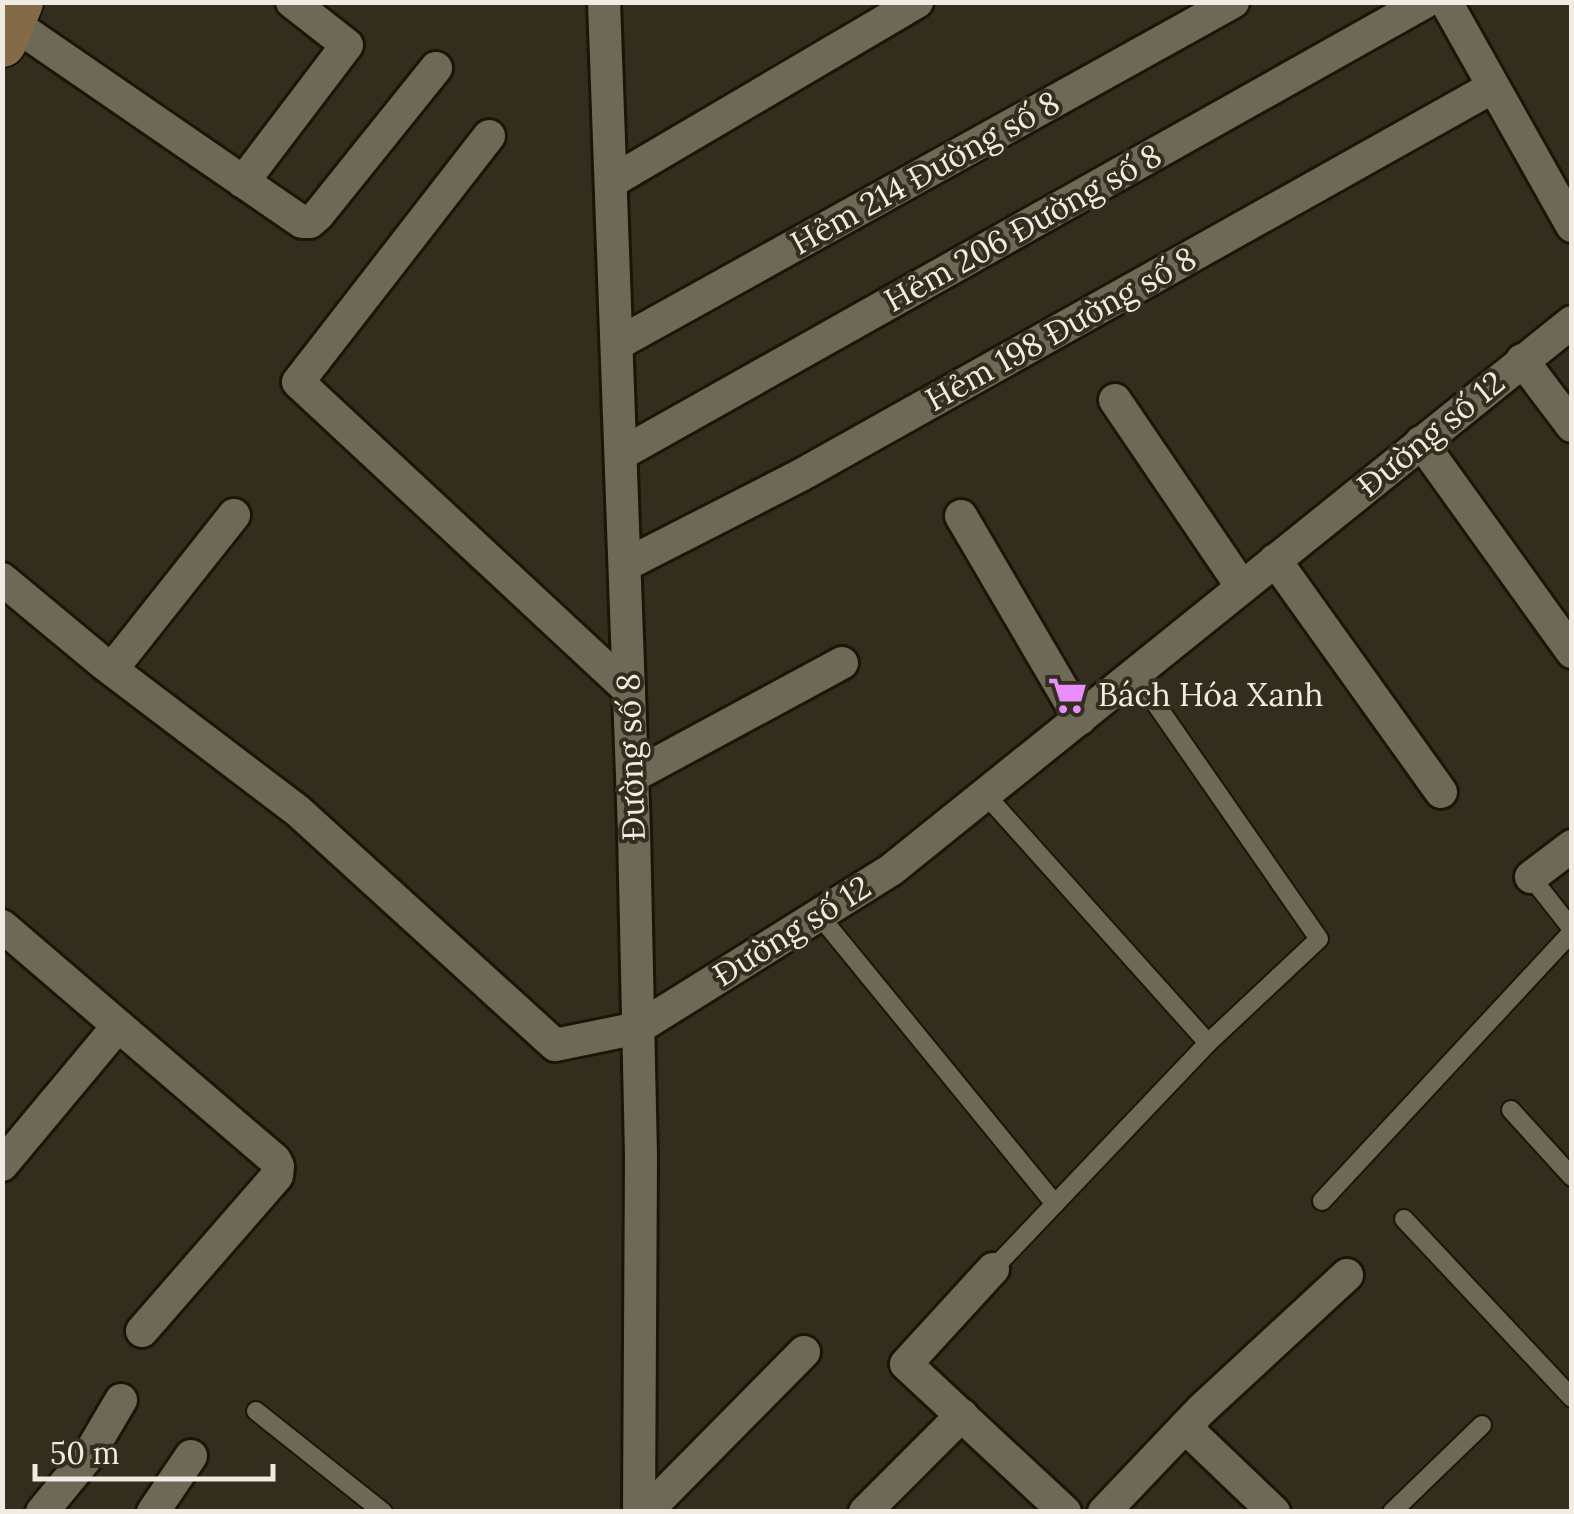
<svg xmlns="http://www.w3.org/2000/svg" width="1574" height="1514" viewBox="0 0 1574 1514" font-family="Lora,serif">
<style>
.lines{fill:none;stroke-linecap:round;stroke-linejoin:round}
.lane-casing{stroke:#1a1506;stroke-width:22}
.street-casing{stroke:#1a1506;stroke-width:38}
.secondary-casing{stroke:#1a1506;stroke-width:52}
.lane{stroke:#6e6857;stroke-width:18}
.street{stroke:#6e6857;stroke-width:32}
.secondary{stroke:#846b48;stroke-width:48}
.labels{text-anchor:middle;stroke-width:8;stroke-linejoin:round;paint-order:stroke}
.street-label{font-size:32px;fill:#f0ece3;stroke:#322d1d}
.poi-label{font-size:32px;fill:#f0ece3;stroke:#322d1d;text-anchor:start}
</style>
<rect width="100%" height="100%" fill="#322d1d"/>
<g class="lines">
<defs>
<g id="lane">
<polyline points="985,794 1208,1043"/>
<polyline points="1531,877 1572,929"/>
<polyline points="819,915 1055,1204"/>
<polyline points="1511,1110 1572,1177"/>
<polyline points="1322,1201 1572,932"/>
<polyline points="1404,1219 1572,1398"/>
<polyline points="993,1269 1208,1043 1319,939 1135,674"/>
<polyline points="256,1411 383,1512"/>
<polyline points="1392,1512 1482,1425"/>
</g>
<g id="street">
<polyline points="604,2 634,831 641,1156 639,1512"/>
<polyline points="1446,2 1572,226"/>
<polyline points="11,22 302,222 310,222 318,215 436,68"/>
<polyline points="489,136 298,382 629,690"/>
<polyline points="243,182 347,45 292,2"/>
<polyline points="611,182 917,2"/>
<polyline points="617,344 1233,2"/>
<polyline points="1522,360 1572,426"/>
<polyline points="1115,400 1242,587"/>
<polyline points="1421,442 1572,652"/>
<polyline points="621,454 1425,2"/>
<polyline points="961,516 1080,719"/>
<polyline points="1275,560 1441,792"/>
<polyline points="625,565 801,475 1493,87"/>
<polyline points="2,579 103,663 298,811 555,1045 638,1028 891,870 1572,322"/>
<polyline points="112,669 234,515"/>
<polyline points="633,776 842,663"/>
<polyline points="1531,877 1572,846"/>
<polyline points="2,926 275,1160 278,1166 277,1176 142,1331"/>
<polyline points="2,1165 118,1026"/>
<polyline points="993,1269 906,1364 1065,1512"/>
<polyline points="1185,1427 1274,1512"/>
<polyline points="42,1512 88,1456 121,1400"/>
<polyline points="153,1512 191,1456"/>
<polyline points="646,1512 804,1352"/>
<polyline points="865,1512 962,1415"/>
<polyline points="1104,1512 1201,1410 1347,1275"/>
</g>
<polyline id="secondary" points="2,43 19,2"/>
</defs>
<use href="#lane" class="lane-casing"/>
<use href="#street" class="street-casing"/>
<use href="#secondary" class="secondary-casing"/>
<use href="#lane" class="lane"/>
<use href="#street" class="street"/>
<use href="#secondary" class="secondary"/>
</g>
<defs>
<symbol id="supermarket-bare" viewBox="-9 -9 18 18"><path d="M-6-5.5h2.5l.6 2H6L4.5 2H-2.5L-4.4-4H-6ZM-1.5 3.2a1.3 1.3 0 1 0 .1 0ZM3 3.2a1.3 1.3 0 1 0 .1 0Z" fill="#ea8dfd" stroke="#322d1d" stroke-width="2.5" paint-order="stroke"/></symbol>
</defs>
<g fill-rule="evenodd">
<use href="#supermarket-bare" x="1040" y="668" width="55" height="55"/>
</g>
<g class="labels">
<g class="street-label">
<text transform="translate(925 173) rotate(-29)" y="11">Hẻm 214 Đường số 8</text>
<text transform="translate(1023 228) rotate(-29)" y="11">Hẻm 206 Đường số 8</text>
<text transform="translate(1061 329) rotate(-29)" y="11">Hẻm 198 Đường số 8</text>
<text transform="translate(1431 434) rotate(-39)" y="11">Đường số 12</text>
<text transform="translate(631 757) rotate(-92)" y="11">Đường số 8</text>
<text transform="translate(792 931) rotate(-32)" y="11">Đường số 12</text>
</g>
<g class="poi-label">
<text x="1098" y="706">Bách Hóa Xanh</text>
</g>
</g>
<rect width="1574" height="1514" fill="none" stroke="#f0ece3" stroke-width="10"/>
<path d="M35 1464v15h238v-15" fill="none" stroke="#f0ece3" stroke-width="5"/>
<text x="50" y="1464" font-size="30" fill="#f0ece3" stroke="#322d1d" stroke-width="8" paint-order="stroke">50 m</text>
</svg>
